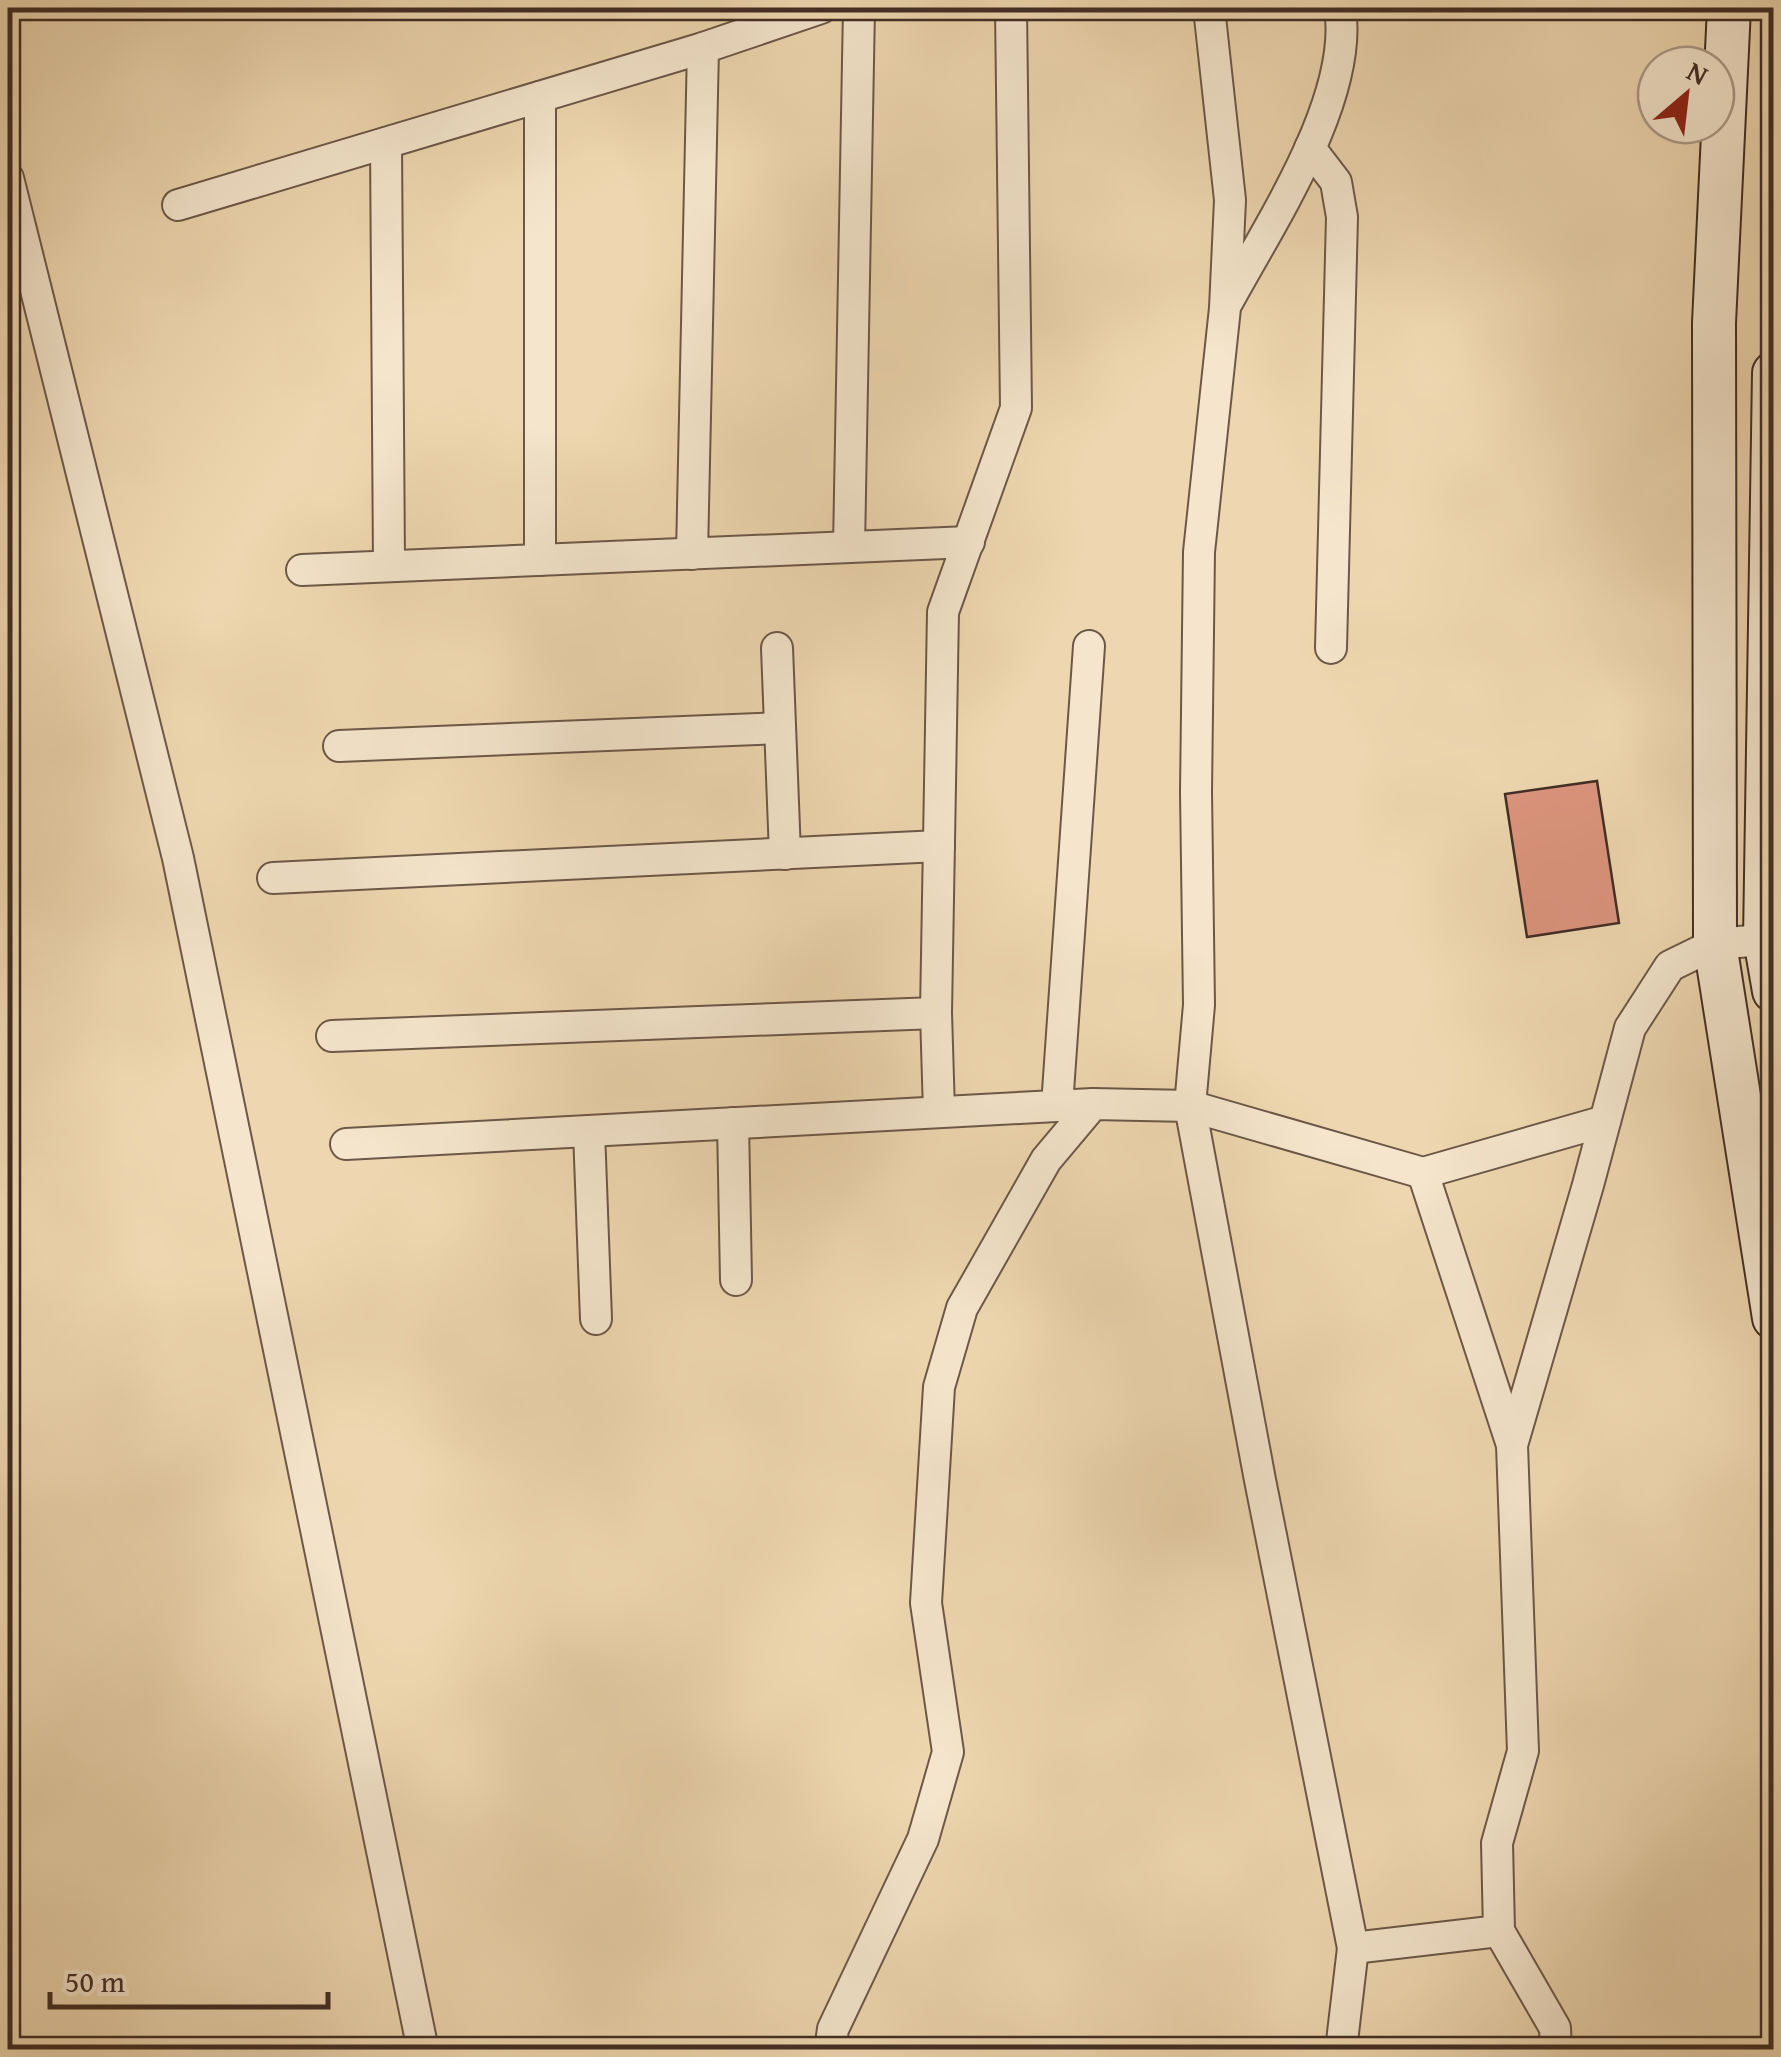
<svg xmlns="http://www.w3.org/2000/svg" width="1781" height="2057" viewBox="0 0 1781 2057" font-family="'Gentium Book Plus',serif">
<style>
.building{fill:#dd957f;stroke:#412d25;stroke-width:2.5}
.lines{fill:none;stroke-linecap:round;stroke-linejoin:round}
.street-casing{stroke:#6c5848;stroke-width:34}
.secondary-casing{stroke:#412d25;stroke-width:46}
.street{stroke:#f4e5cc;stroke-width:30}
.secondary{stroke:#f4e5cc;stroke-width:42}
</style>
<rect width="100%" height="100%" fill="#eed7b0"/>
<filter id="stains"><feTurbulence type="fractalNoise" baseFrequency=".002" numOctaves="4"/><feColorMatrix values="0 0 0 0 .2 0 0 0 0 .09 0 0 0 0 .02 0 0 0 .5 -.17"/></filter>
<radialGradient id="worn" r=".72"><stop offset=".6" stop-color="#630" stop-opacity="0"/><stop offset="1" stop-color="#630" stop-opacity=".3"/></radialGradient>
<polygon class="building" points="1597,781 1619,923 1527,937 1505,794"/>
<g class="lines">
<defs>
<g id="street">
<polyline points="1209,8 1230,200 1225,308 1199,552 1196,792 1199,1005 1190,1106 1260,1480 1353,1948 1341,2050"/>
<polyline points="386,143 389,566"/>
<polyline points="1310,148 1336,182 1342,217 1331,648"/>
<polyline points="8,178 178,858 423,2050"/>
<polyline points="178,205 703,48 821,8"/>
<path d="M1228,301c43,-79 126,-203 112,-293"/>
<polyline points="849,547 859,8"/>
<polyline points="692,554 703,48"/>
<polyline points="540,560 540,97"/>
<polyline points="302,570 969,542"/>
<polyline points="777,648 785,854"/>
<polyline points="339,746 780,728"/>
<polyline points="273,878 939,846"/>
<polyline points="332,1036 936,1013"/>
<polyline points="1057,1106 1089,646"/>
<polyline points="939,1112 936,1013 943,612 1016,408 1011,8"/>
<polyline points="733,1123 736,1280"/>
<polyline points="589,1131 596,1319"/>
<polyline points="346,1144 1093,1104"/>
<polyline points="1423,1173 1512,1445"/>
<polyline points="1353,1948 1499,1931"/>
<polyline points="830,2050 833,2029 923,1839 948,1752 926,1603 939,1387 962,1308 1046,1160 1093,1104 1190,1106 1423,1173 1605,1121"/>
<polyline points="1556,2050 1555,2028 1499,1931 1497,1843 1523,1751 1512,1445 1588,1185 1630,1028 1670,966 1715,944 1774,939"/>
</g>
<g id="secondary">
<polyline points="1729,8 1714,323 1715,944 1774,1318"/>
<polyline points="1774,373 1765,939 1774,991"/>
</g>
</defs>
<use href="#street" class="street-casing"/>
<use href="#secondary" class="secondary-casing"/>
<use href="#street" class="street"/>
<use href="#secondary" class="secondary"/>
</g>
<rect width="1781" height="2057" fill="none" stroke="#eed7b0" stroke-width="40"/>
<rect x="10" y="10" width="1761" height="2037" fill="none" stroke="#412d25" stroke-width="5"/>
<rect x="20" y="20" width="1741" height="2017" fill="none" stroke="#412d25" stroke-width="2.5"/>
<g transform="translate(1686 95) rotate(28)"><circle r="48" fill="#f4e5cc" stroke="#ac9b89" stroke-width="2.5"/>
<path d="M0-8L18 38L0 25L-18 38Z" fill="#8f2418"/>
<text y="-15" font-size="28" font-weight="bold" text-anchor="middle" fill="#412d25">N</text>
</g>
<path d="M50 1992v15h278v-15" fill="none" stroke="#412d25" stroke-width="5"/>
<text x="65" y="1992" font-size="30" fill="#412d25" stroke="#f4e5cc" stroke-width="8" paint-order="stroke">50 m</text>
<rect width="100%" height="100%" filter="url(#stains)"/>
<rect width="100%" height="100%" fill="url(#worn)"/>
</svg>
